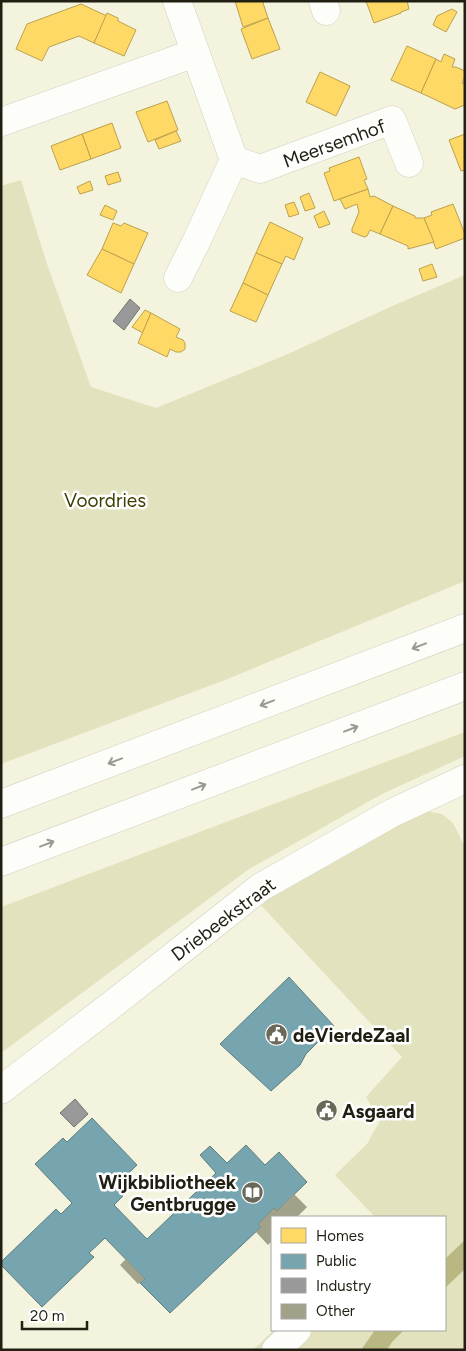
<svg xmlns="http://www.w3.org/2000/svg" width="466" height="1351" viewBox="0 0 466 1351" font-family="Figtree,sans-serif">
<style>
.green{fill:#e3e2be}
.water{fill:#bab882}
.homes{fill:#ffd966;stroke:#bca14d}
.public{fill:#76a5af;stroke:#5c7d80}
.industry{fill:#999;stroke:#757470}
.building{fill:#a2a18a}
.lines{fill:none;stroke-linecap:round;stroke-linejoin:round}
.minor-casing{stroke:#d1d1c1;stroke-width:29}
.highway-casing{stroke:#d1d1c1;stroke-width:29}
.minor{stroke:#fdfdfa;stroke-width:28}
.highway{stroke:#fdfdfa;stroke-width:28}
.oneway{stroke:#9a9992}
.labels{text-anchor:middle;stroke-width:5;stroke-linejoin:round;paint-order:stroke}
.street-label{font-size:19px;fill:#201f12;stroke:#fff}
.park-label{font-size:19px;fill:#413e05;stroke:#fff}
.poi-label{font-size:19px;font-weight:bold;fill:#201f12;stroke:#fff;text-anchor:start}
</style>
<rect width="100%" height="100%" fill="#f3f3de"/>
<g class="green">
<polygon points="21,180 46,261 91,387 156,408 288,354 390,307 465,275 465,581 230,678 1,764 1,186"/>
<polygon points="465,732 465,756 382,794 249,869 1,1053 1,907"/>
<polygon points="426,811 442,814 453,823 465,847 465,1350 253,1350 274,1330 445,1330 445,1217 375,1217 335,1175 367,1144 380,1121 366,1097 402,1057 258,902 397,822"/>
</g>
<g class="water">
<polygon points="465,1240 465,1269 445,1288 445,1259"/>
<polygon points="375,1330 404,1330 392,1342 387,1350 361,1350"/>
</g>
<g class="homes">
<polygon points="235,1 264,1 263,3 268,18 243,27"/>
<polygon points="366,1 407,1 409,9 401,12 401,13 374,23"/>
<polygon points="81,4 107,16 94,43 79,36 49,47 42,61 16,49 27,24"/>
<polygon points="452,9 457,12 446,32 433,25 437,16"/>
<polygon points="107,13 118,18 118,21 136,30 124,56 94,43"/>
<polygon points="268,18 280,49 252,59 241,29"/>
<polygon points="407,46 436,59 421,93 391,80"/>
<polygon points="444,54 455,59 452,67 456,67 465,71 465,77 462,83 465,84 465,105 455,109 421,93 436,59 441,62"/>
<polygon points="320,72 350,86 336,116 306,102"/>
<polygon points="167,101 178,130 148,142 136,112"/>
<polygon points="112,123 121,148 91,159 82,134"/>
<polygon points="176,131 181,141 159,149 155,140"/>
<polygon points="82,134 91,159 60,170 51,146"/>
<polygon points="465,134 465,170 461,171 449,140"/>
<polygon points="359,157 367,179 364,180 368,189 334,201 324,173 330,171 329,168"/>
<polygon points="118,172 121,181 108,185 105,176"/>
<polygon points="90,181 93,190 80,194 77,187"/>
<polygon points="368,189 370,197 374,196 393,206 380,234 370,230 367,236 364,237 352,232 352,229 359,212 357,204 345,209 340,199"/>
<polygon points="309,193 315,208 305,211 300,197"/>
<polygon points="294,202 299,214 289,217 285,205"/>
<polygon points="453,204 465,234 465,238 436,249 424,218 432,215 431,212"/>
<polygon points="105,205 117,211 113,220 100,215"/>
<polygon points="393,206 415,216 415,218 424,218 434,242 408,249 408,246 380,234"/>
<polygon points="324,211 330,224 319,228 314,216"/>
<polygon points="270,222 303,238 294,260 286,256 282,264 256,253"/>
<polygon points="113,223 121,226 124,223 148,233 134,264 102,249"/>
<polygon points="102,249 134,264 121,293 87,275"/>
<polygon points="256,253 282,264 268,295 243,283"/>
<polygon points="432,264 437,277 423,281 419,269"/>
<polygon points="243,283 268,295 256,322 230,311"/>
<polygon points="145,310 151,313 143,333 132,327"/>
<polygon points="151,313 180,329 176,337 183,340 185,343 185,349 181,352 176,352 170,349 167,357 138,343"/>
</g>
<g class="public">
<polygon points="289,977 334,1026 306,1054 300,1065 271,1091 220,1044"/>
<polygon points="92,1118 137,1165 114,1187 123,1196 114,1205 147,1239 216,1173 200,1155 210,1146 227,1163 246,1145 265,1165 279,1152 307,1182 277,1211 274,1208 258,1224 261,1227 170,1313 140,1283 145,1279 105,1238 89,1253 94,1257 42,1307 1,1265 1,1262 56,1209 61,1214 72,1203 35,1164 63,1138 67,1142"/>
</g>
<g class="industry">
<polygon points="130,299 140,308 124,330 113,321"/>
<polygon points="75,1099 88,1114 74,1127 60,1113"/>
</g>
<g class="building">
<polygon points="294,1194 307,1207 297,1217 272,1217 272,1241 268,1245 256,1232 261,1227 258,1224 274,1208 277,1211"/>
<polygon points="126,1259 145,1279 138,1284 120,1265"/>
</g>
<g class="lines">
<defs>
<g id="minor">
<polyline points="177,1 234,160 197,240 178,278"/>
<polyline points="323,1 326,11"/>
<polyline points="1,122 195,53"/>
<polyline points="234,160 260,169 392,120 409,163"/>
<polyline points="1,1090 118,1000 261,887 392,813 465,779"/>
<polyline points="276,1350 297,1330"/>
</g>
<g id="highway">
<polyline points="1,804 465,628"/>
<polyline points="1,862 465,686"/>
</g>
</defs>
<use href="#minor" class="minor-casing"/>
<use href="#highway" class="highway-casing"/>
<use href="#minor" class="minor"/>
<use href="#highway" class="highway"/>
</g>
<defs><path id="oneway-shaft" d="M-6 0H5M1.5-3L5.5 0L1.5 3" fill="none" stroke-width="1.6" stroke-linecap="round" stroke-linejoin="round" transform="scale(1.25)"/></defs>
<g class="oneway">
<use href="#oneway-shaft" transform="translate(419 646) rotate(159)"/>
<use href="#oneway-shaft" transform="translate(267 703) rotate(159)"/>
<use href="#oneway-shaft" transform="translate(351 729) rotate(-21)"/>
<use href="#oneway-shaft" transform="translate(115 761) rotate(159)"/>
<use href="#oneway-shaft" transform="translate(199 787) rotate(-21)"/>
<use href="#oneway-shaft" transform="translate(47 844) rotate(-21)"/>
</g>
<defs>
<symbol id="civic-disc" viewBox="-11 -11 22 22"><circle r="9.5" fill="#6a6959" stroke="#fff"/><path d="M-.6-6.5H3V-4.5H.6V-3L4-1V1h2V6H-6V1h2V-1L-.6-3ZM-1.2 2.5V6h2.4V2.5Z" fill="#fff"/></symbol>
<symbol id="library-disc" viewBox="-11 -11 22 22"><circle r="9.5" fill="#6a6959" stroke="#fff"/><path d="M-6-4Q-3-5.5-.7-3.5V5Q-3 3-6 4ZM6-4Q3-5.5 .7-3.5V5Q3 3 6 4Z" fill="#fff"/></symbol>
</defs>
<g fill-rule="evenodd">
<use href="#civic-disc" x="264" y="1022" width="25" height="25"/>
<use href="#civic-disc" x="314" y="1098" width="25" height="25"/>
<use href="#library-disc" x="240" y="1180" width="25" height="25"/>
</g>
<g class="labels">
<g class="street-label">
<text transform="translate(334 143) rotate(-20)" y="7">Meersemhof</text>
<text transform="translate(223 919) rotate(-37)" y="7">Driebeekstraat</text>
</g>
<g class="park-label">
<text x="105" y="507">Voordries</text>
</g>
<g class="poi-label">
<text x="293" y="1042">deVierdeZaal</text>
<text x="342" y="1118">Asgaard</text>
<text x="236" y="1189" text-anchor="end">Wijkbibliotheek<tspan x="236" dy="22">Gentbrugge</tspan></text>
</g>
</g>
<rect width="466" height="1351" fill="none" stroke="#201f12" stroke-width="5"/>
<rect x="271" y="1216" width="175" height="115" fill="#ffffff" stroke="#a6a5a0"/>
<rect x="281" y="1228" width="25" height="15" fill="#ffd966" stroke="#a6a5a0"/>
<text x="316" y="1241" font-size="15" fill="#201f12">Homes</text>
<rect x="281" y="1254" width="25" height="15" fill="#76a5af" stroke="#a6a5a0"/>
<text x="316" y="1266" font-size="15" fill="#201f12">Public</text>
<rect x="281" y="1278" width="25" height="15" fill="#999999" stroke="#a6a5a0"/>
<text x="316" y="1291" font-size="15" fill="#201f12">Industry</text>
<rect x="281" y="1304" width="25" height="15" fill="#a2a18a" stroke="#a6a5a0"/>
<text x="316" y="1316" font-size="15" fill="#201f12">Other</text>
<path d="M22 1321v8h65v-8" fill="none" stroke="#201f12" stroke-width="2.5"/>
<text x="30" y="1321" font-size="15" fill="#201f12" stroke="#ffffff" stroke-width="4" paint-order="stroke">20 m</text>
</svg>
